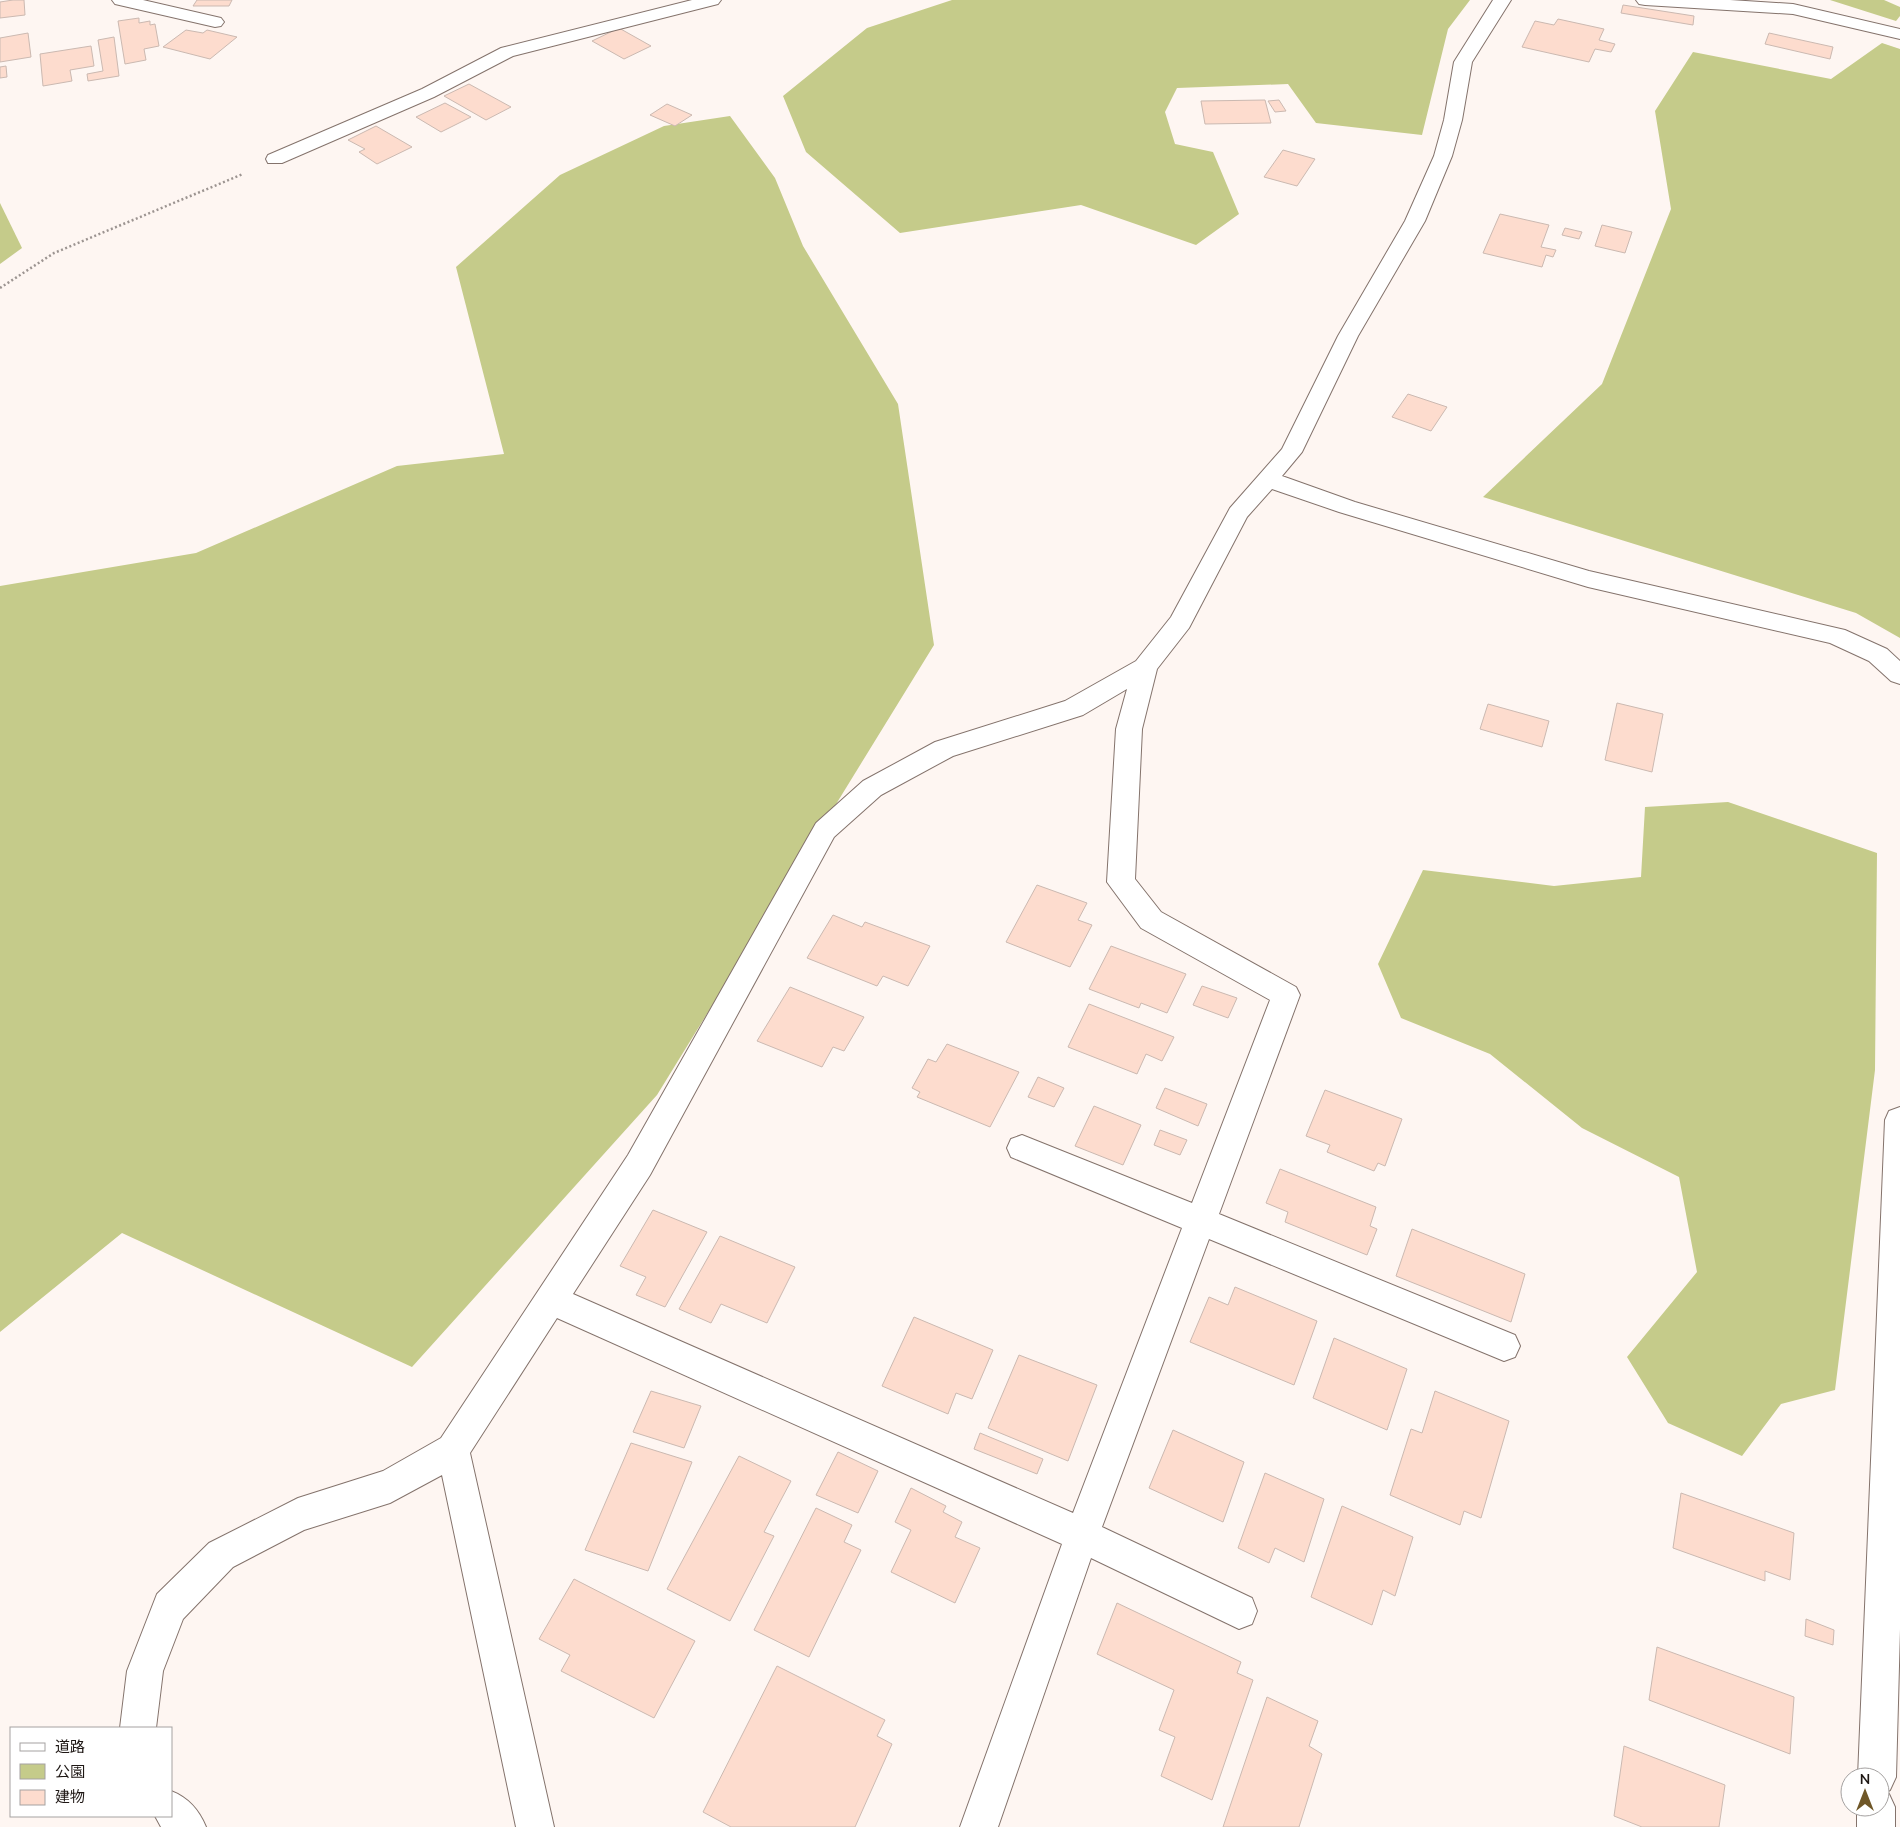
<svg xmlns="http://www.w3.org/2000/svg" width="1900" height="1827" viewBox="0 0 1900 1827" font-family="'Nunito Sans','Noto Sans JP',sans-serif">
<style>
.green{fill:#c5cb8a}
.building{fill:#fddcce;stroke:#cbb9b1}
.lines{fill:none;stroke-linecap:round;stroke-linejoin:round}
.street-casing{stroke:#84736c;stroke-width:2}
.path{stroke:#9c9491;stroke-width:2.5;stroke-dasharray:2 2.5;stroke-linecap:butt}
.street{fill:#fff;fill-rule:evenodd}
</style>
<rect width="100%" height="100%" fill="#fef6f2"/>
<g class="green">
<polygon points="952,0 1470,0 1448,29 1422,135 1316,123 1288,84 1177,88 1165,112 1175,144 1213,152 1239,214 1196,245 1081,205 900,233 806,152 783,96 867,28"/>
<polygon points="1830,0 1884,0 1900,7 1900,16 1896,21"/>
<polygon points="1882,43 1900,49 1900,638 1856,613 1483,497 1602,384 1671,209 1655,111 1693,52 1831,79"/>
<polygon points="730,116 775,178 803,246 898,404 934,645 657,1095 412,1367 122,1233 0,1332 0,586 196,553 397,466 504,454 456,267 560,175 664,126"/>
<polygon points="0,203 22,248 0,264"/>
<polygon points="1728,802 1877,853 1875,1070 1835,1390 1781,1404 1742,1456 1668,1423 1627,1357 1697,1272 1679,1177 1582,1128 1490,1054 1401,1018 1378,964 1423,870 1554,886 1641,877 1645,807"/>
</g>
<g class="building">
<polygon points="13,0 24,0 25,15 0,18 0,2"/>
<polygon points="197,0 232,0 229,6 193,6"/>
<polygon points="1623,5 1694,16 1693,25 1621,13"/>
<polygon points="139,18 139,23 150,21 150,25 155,24 159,46 144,49 146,60 125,64 118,21"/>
<polygon points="1558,19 1604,29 1599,40 1615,44 1611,52 1595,49 1589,62 1522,47 1535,21 1554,25"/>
<polygon points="619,28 651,46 624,59 592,41"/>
<polygon points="186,30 203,33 207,30 237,37 210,59 163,47"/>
<polygon points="28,33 31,57 0,62 0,38"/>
<polygon points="1769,33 1833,47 1830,59 1765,44"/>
<polygon points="114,37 119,76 88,81 87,74 103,71 98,40"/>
<polygon points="91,46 94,66 70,70 72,81 43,86 40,54"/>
<polygon points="6,66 7,77 0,78 0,67"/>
<polygon points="469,84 511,107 486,120 444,96"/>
<polygon points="1265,100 1271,123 1205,124 1201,101"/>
<polygon points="1279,100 1286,111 1275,112 1268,101"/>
<polygon points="445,103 471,117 441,132 416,117"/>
<polygon points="667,104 692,115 675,126 650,115"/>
<polygon points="376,126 412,147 377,164 359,152 365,149 348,140"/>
<polygon points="1283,150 1315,159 1297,186 1264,177"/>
<polygon points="1500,214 1549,225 1541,247 1556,250 1553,257 1546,255 1542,267 1483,253"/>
<polygon points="1602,225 1632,232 1625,253 1595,246"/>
<polygon points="1565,228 1582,232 1579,239 1562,235"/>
<polygon points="1408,394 1447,407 1431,431 1392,417"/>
<polygon points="1617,703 1663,714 1652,772 1605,760"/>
<polygon points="1488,704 1549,721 1542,747 1480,729"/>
<polygon points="1037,885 1087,903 1078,920 1092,925 1070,967 1006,942"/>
<polygon points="833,915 862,927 865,922 930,946 908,986 883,976 877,986 807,958"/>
<polygon points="1111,946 1186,974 1167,1013 1141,1003 1139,1008 1089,989"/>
<polygon points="1202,986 1237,998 1228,1018 1193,1005"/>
<polygon points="790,987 864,1017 844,1051 833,1047 822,1067 757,1041"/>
<polygon points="1089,1004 1174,1037 1162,1061 1146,1054 1137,1074 1068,1047"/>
<polygon points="947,1044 1019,1072 990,1127 917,1097 920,1092 912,1088 928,1059 936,1062"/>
<polygon points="1038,1077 1064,1088 1054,1107 1028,1097"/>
<polygon points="1165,1088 1207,1104 1198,1126 1156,1108"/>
<polygon points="1325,1090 1402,1119 1385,1166 1378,1163 1374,1171 1327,1152 1330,1145 1306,1136"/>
<polygon points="1094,1106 1141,1125 1123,1165 1075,1146"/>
<polygon points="1160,1130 1187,1140 1180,1155 1154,1145"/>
<polygon points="1280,1169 1376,1207 1370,1226 1377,1229 1367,1255 1285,1222 1288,1212 1266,1203"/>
<polygon points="653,1210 707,1232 665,1307 636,1295 646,1277 620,1266"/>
<polygon points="1412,1229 1525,1274 1511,1322 1396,1276"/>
<polygon points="720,1236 795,1267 767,1323 721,1304 711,1323 679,1309"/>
<polygon points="1235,1287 1317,1321 1294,1385 1190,1342 1209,1297 1228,1305"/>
<polygon points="914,1317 993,1350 972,1399 956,1393 948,1414 882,1386"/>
<polygon points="1334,1338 1407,1369 1387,1430 1313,1398"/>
<polygon points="1019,1355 1097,1385 1068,1461 988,1428"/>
<polygon points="651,1391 701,1406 684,1448 633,1432"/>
<polygon points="1435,1391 1509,1421 1481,1518 1464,1511 1460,1525 1390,1495 1411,1429 1422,1433"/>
<polygon points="1173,1430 1244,1462 1223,1522 1149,1488"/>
<polygon points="980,1433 1043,1459 1037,1474 974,1449"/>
<polygon points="631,1443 692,1462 648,1571 585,1550"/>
<polygon points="838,1452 878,1471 858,1513 816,1495"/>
<polygon points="739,1456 791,1481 764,1532 774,1536 730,1621 667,1589"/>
<polygon points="1265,1473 1324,1499 1304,1562 1275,1548 1269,1563 1238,1548"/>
<polygon points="911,1488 946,1506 943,1512 962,1522 955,1537 980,1548 955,1603 891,1572 911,1530 895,1522"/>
<polygon points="1681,1493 1794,1533 1790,1580 1765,1571 1765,1581 1673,1548"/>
<polygon points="1342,1506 1413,1537 1395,1596 1383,1590 1372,1625 1311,1597"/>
<polygon points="816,1508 852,1525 844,1542 861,1550 809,1657 754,1630"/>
<polygon points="574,1579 695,1641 654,1718 561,1671 570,1655 539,1639"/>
<polygon points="1117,1603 1241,1662 1237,1673 1253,1680 1212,1800 1161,1776 1175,1737 1159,1730 1174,1690 1097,1654"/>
<polygon points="1806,1619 1834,1630 1833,1645 1805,1636"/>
<polygon points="1657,1647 1794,1697 1790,1754 1649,1700"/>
<polygon points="777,1666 885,1720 877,1736 892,1744 855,1827 731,1827 703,1812"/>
<polygon points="1267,1697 1318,1721 1309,1746 1322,1754 1299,1827 1223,1827"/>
<polygon points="1624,1746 1725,1785 1719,1827 1642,1827 1614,1816"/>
</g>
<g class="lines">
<defs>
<g id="street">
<polygon points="112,0 143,0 221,18 224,22 221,26 215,27 115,4"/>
<polygon points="692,0 721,0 718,4 513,56 434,97 282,163 268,163 266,159 268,155 422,89 501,48"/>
<path d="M1493,0h18l-39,62 -10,58 -10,36 -27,65 -67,115 -56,116 -20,24 73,26 234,69 256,59 42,19 13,12v23l-9,-3 -22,-20 -39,-18 -242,-56 -249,-75 -67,-23 -25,28 -58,111 -32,41 -15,60 -7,150 26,33 135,75 4,8 -81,219 296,121 5,11 -5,11 -11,4 -295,-122 -107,288 150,71 5,13 -5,13 -13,5 -148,-71 -93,269h-38l102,-283 -505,-226 -87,135 84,374h-38l-74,-352 -52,28 -86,27 -71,37 -50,52 -20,52 -7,57h-36l7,-57 30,-77 52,-51 89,-45 85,-27 58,-33 187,-283 188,-332 47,-42 72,-39 130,-41 71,-40 35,-44 59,-109 52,-59 56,-113 67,-115 29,-65 10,-36 10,-58zM1127,689l-11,40 -9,153 34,46 129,72 -78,203 -170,-68 -11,4 -4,9 4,9 171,71 -109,285 -500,-219 77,-119 184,-338 47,-42 72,-39 130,-41z"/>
<polygon points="1636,0 1730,0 1793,4 1900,29 1900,39 1793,14 1645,5 1639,4"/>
<polygon points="1900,1107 1900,1629 1896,1777 1890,1790 1886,1792 1889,1794 1895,1807 1895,1827 1857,1827 1857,1807 1880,1807 1880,1777 1858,1777 1885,1120 1889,1111"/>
<path d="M171,1791c18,7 28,19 35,36h-45l-6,-11h16z"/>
</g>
</defs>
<use href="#street" class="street-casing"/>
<polyline class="path" points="0,288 54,253 243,174"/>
<use href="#street" class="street"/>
</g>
<rect x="10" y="1727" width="162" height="90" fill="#ffffff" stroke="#a5a2a1"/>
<rect x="20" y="1743" width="25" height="8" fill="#ffffff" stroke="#a5a2a1"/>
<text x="55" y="1752" font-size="15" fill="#1e1714">道路</text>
<rect x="20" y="1764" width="25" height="15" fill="#c5cb8a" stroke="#a5a2a1"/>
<text x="55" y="1777" font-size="15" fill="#1e1714">公園</text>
<rect x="20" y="1790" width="25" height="15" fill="#fddcce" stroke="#a5a2a1"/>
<text x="55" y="1802" font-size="15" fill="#1e1714">建物</text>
<g transform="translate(1865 1792)"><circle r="24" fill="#ffffff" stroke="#a5a2a1"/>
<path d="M0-4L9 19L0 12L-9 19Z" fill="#6f5728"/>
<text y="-8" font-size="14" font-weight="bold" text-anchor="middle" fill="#1e1714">N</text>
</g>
</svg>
